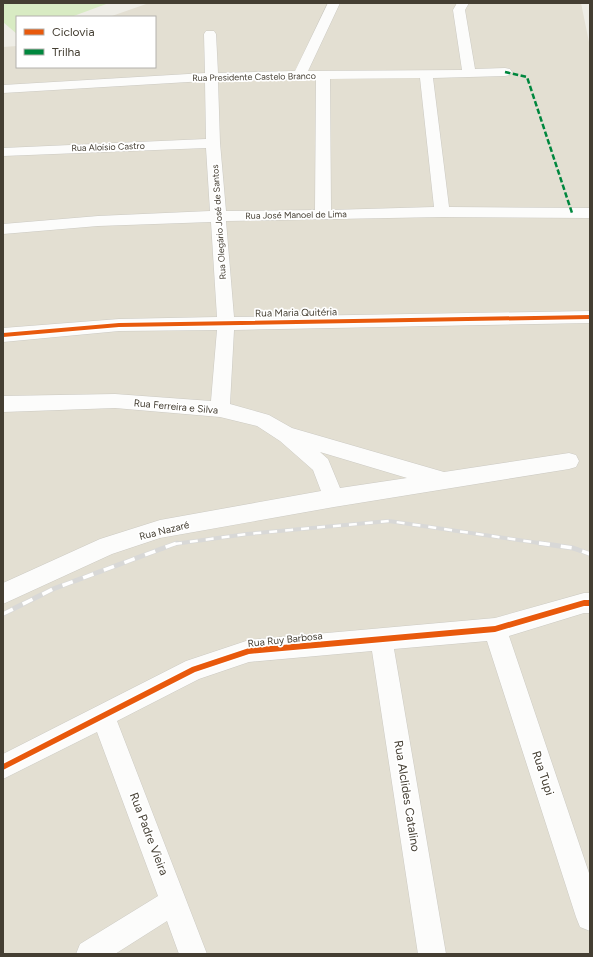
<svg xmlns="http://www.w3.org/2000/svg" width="593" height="957" viewBox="0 0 593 957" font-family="Figtree,sans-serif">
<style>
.residential{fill:#e3dfd2}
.green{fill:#d8ebc3}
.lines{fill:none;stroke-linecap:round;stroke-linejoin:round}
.minor-casing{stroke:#cccac3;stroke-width:1}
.minor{fill:#fcfcfb;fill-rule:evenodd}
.rail-far1-casing{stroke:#d8d8d7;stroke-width:4}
.rail-casing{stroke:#d8d8d7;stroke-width:5}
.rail-far1{stroke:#fff;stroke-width:2.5;stroke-dasharray:8;stroke-linecap:butt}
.rail{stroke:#fff;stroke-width:3.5;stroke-dasharray:11;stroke-linecap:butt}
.quiet{stroke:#00873e;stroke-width:2.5;stroke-dasharray:5.5 2.5;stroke-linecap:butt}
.cycleway-casing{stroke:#fff;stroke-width:3}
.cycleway{fill:#e8590c;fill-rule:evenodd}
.labels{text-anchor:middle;stroke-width:3.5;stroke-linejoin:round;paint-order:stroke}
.far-street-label{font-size:9px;fill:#443e32;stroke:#fff}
.street-label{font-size:10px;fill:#443e32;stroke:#fff}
.near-street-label{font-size:12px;fill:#443e32;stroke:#fff}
</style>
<rect width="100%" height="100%" fill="#eeede6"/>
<polygon class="residential" points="149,3 581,3 590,47 590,954 3,954 3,47 17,46 17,67 155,67 155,17 109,17"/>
<polygon class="green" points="3,3 109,3 71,17 17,17 17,34 3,22"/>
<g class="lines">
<defs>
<g id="minor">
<path d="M328,3h12l-32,68 154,-1 -9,-60 4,-7h12l-4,7 10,59 30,-1 5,1 2,3 -2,3 -5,1 -72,2 16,129 141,1v10l-148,-1 -216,4 8,96 356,-6v12l-356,7 -4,74 39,11 23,13 152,44 125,-19 7,2 3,6 -3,6 -7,2 -235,38 -174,31 -48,16 -109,50v-21l97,-44 60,-19 161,-29 -8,-21 -33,-29 -23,-15 -37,-9 -105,-9 -112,4v-16l112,-2 96,7 6,-71 -98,1 -116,11v-14l116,-9 98,-2 -6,-95 -113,4 -95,8v-10l95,-8 112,-5 -4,-63 -203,8v-8l203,-9 -1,-58 -202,12v-8l202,-12 -1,-39 2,-3h8l2,3 2,39 77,-2zM420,78l14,129 -103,3 -1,-131zM316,79l-1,131 -89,1 -6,-68 -2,-62zM320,452l87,26 -67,10 -12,-29z"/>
<polygon points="584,593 590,593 590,613 584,613 509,636 590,876 590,931 580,927 576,917 487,641 394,649 446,954 418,954 372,651 249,662 199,679 117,721 207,954 179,954 167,921 115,954 76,954 80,944 158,896 97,732 3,779 3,754 186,661 249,640 495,618"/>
</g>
</defs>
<use href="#minor" class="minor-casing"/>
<use href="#minor" class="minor"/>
<defs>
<polyline id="rail-far1" points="174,544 247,534 389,521 546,544"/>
<g id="rail">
<polyline points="539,543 573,548 590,554"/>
<polyline points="3,614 53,589 177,543"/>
</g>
</defs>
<use href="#rail-far1" class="rail-far1-casing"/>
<use href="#rail" class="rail-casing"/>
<use href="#rail-far1" class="rail-far1"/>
<use href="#rail" class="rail"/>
<polyline class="quiet" points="505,72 527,77 572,213"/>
<defs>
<g id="cycleway">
<polygon points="590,315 590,319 119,327 3,337 3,333 119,323"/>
<polygon points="584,600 590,600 590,606 584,606 495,632 249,654 195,672 3,770 3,764 192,667 249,648 495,626"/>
</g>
</defs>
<use href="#cycleway" class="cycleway-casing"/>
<use href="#cycleway" class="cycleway"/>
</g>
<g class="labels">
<g class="far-street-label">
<text transform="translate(254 77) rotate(-1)" y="3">Rua Presidente Castelo Branco</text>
<text transform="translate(108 147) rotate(-2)" y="3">Rua Aloísio Castro</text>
<text transform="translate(296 215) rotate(-1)" y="3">Rua José Manoel de Lima</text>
<text transform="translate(219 222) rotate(-94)" y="3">Rua Olegário José de Santos</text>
</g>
<g class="street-label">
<text transform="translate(296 312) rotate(-1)" y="4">Rua Maria Quitéria</text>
<text transform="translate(176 406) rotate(5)" y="4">Rua Ferreira e Silva</text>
<text transform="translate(164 530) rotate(-14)" y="4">Rua Nazaré</text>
<text transform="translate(285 639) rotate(-6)" y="4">Rua Ruy Barbosa</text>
</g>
<g class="near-street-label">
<text transform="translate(543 773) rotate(72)" y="4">Rua Tupi</text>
<text transform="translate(407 796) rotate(81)" y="4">Rua Alclides Catalino</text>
<text transform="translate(149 834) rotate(69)" y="4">Rua Padre Vieira</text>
</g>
</g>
<rect width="593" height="957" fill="none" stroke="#443e32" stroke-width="8"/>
<rect x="16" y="16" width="140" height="52" fill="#ffffff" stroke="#b4b2ad"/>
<rect x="24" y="29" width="20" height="6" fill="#e8590c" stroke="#b4b2ad"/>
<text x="52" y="36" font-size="12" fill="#443e32">Ciclovia</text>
<rect x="24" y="49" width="20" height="6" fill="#00873e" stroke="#b4b2ad"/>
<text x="52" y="56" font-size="12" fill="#443e32">Trilha</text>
</svg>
